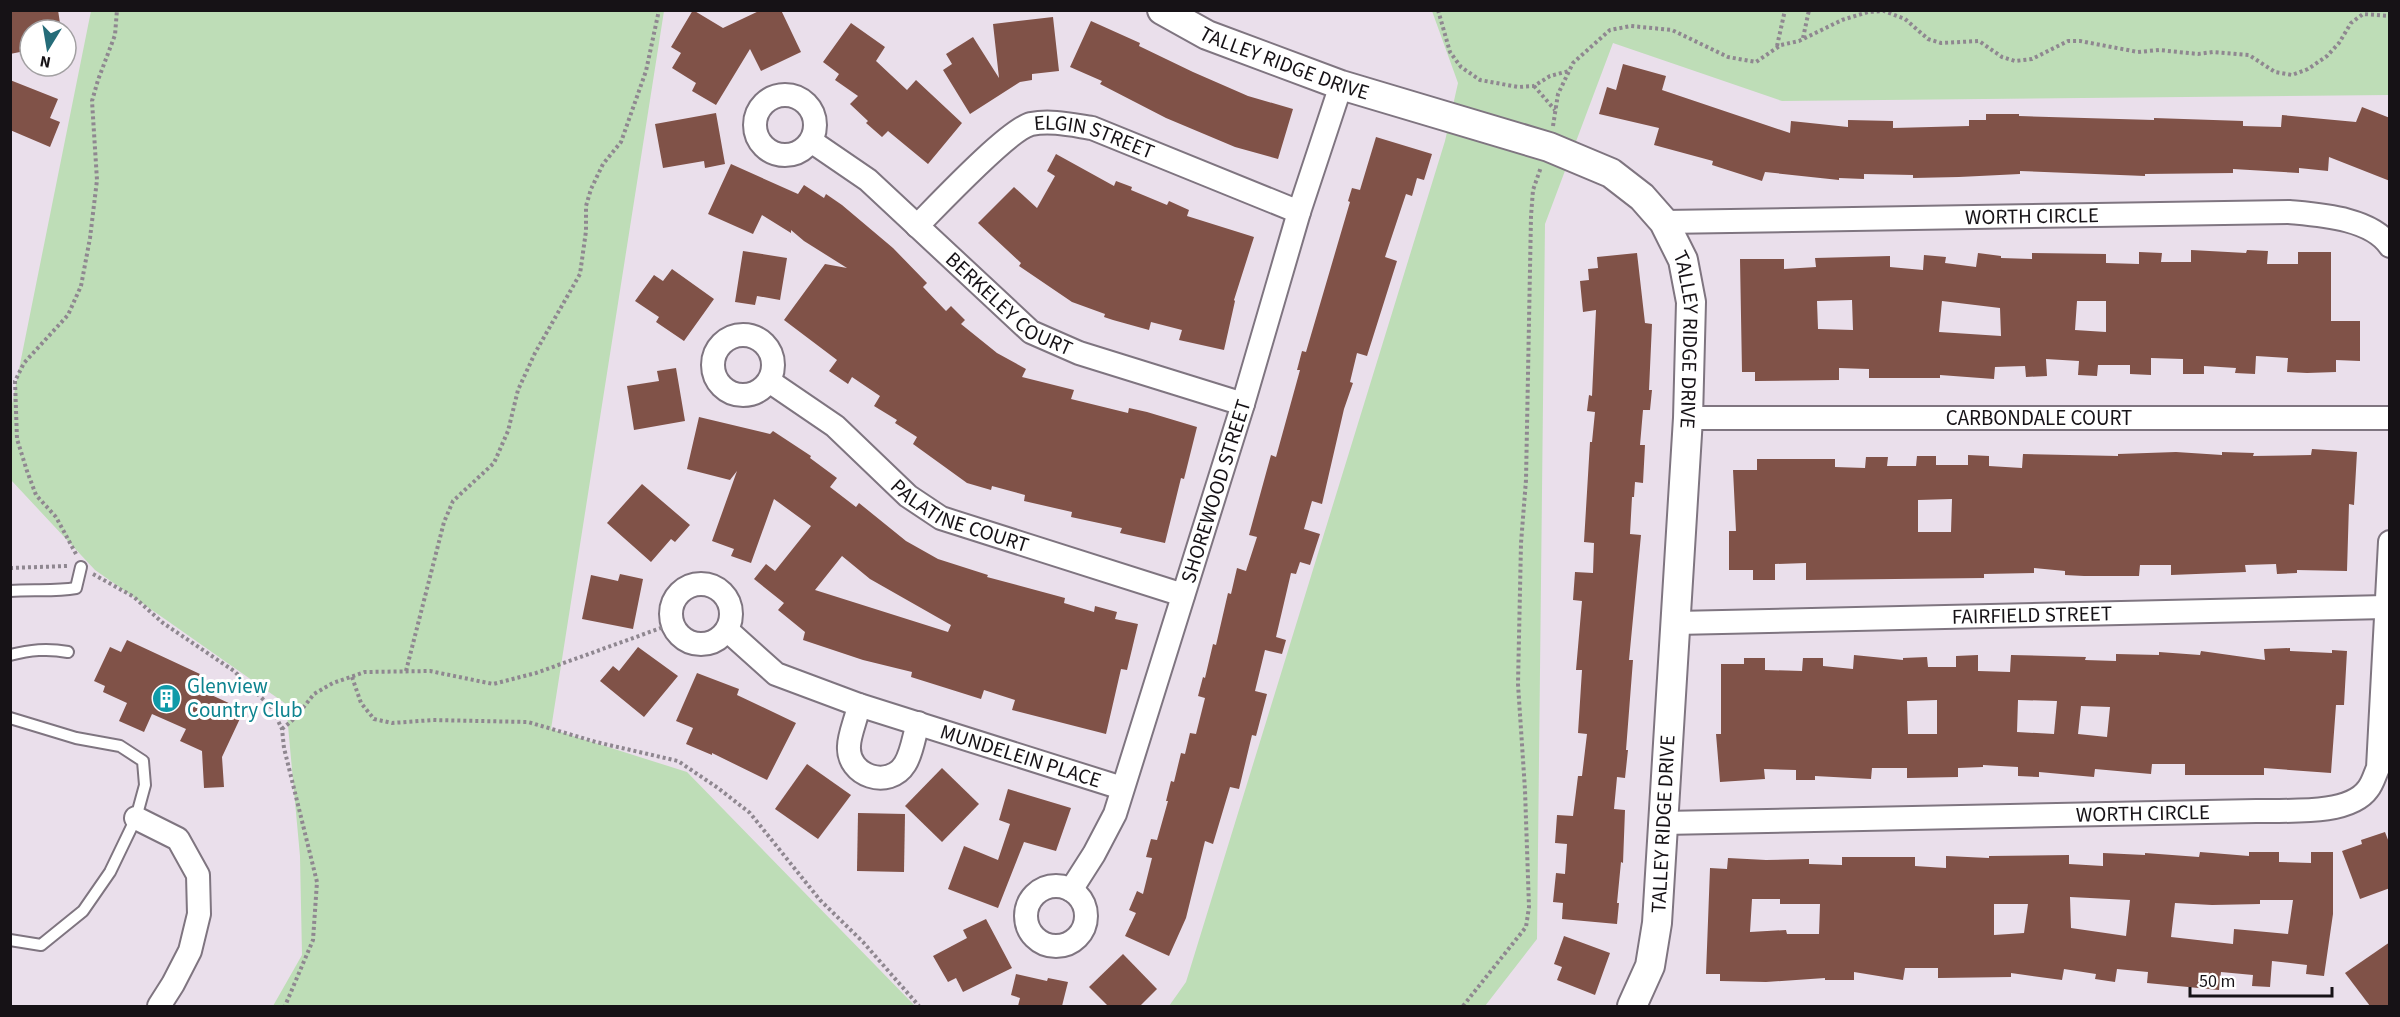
<svg xmlns="http://www.w3.org/2000/svg" width="2400" height="1017" viewBox="0 0 2400 1017" font-family="'Source Sans 3',sans-serif">
<style>
.green{fill:#beddb7}
.building{fill:#805248;fill-rule:evenodd}
.lines{fill:none;stroke-linecap:round;stroke-linejoin:round}
.service-casing{stroke:#7f7580;stroke-width:14}
.minor-casing{stroke:#7f7580;stroke-width:26}
.tertiary-casing{stroke:#7f7580;stroke-width:32}
.path{stroke:#8f8790;stroke-width:4;stroke-dasharray:3 3;stroke-linecap:butt}
.service{stroke:#fff;stroke-width:10}
.minor{stroke:#fff;stroke-width:22}
.tertiary{stroke:#fff;stroke-width:28}
.labels{text-anchor:middle;stroke-width:6;stroke-linejoin:round;paint-order:stroke}
.street-label{font-size:21px;fill:#161216;stroke:#fff}
.culture-label{font-size:21px;fill:#0d838f;stroke:#fff;text-anchor:start}
</style>
<rect width="100%" height="100%" fill="#eadfeb"/>
<g class="green">
<polygon points="91,11 664,11 551,729 687,772 915,1006 273,1006 302,955 300,856 286,704 95,570 11,480 11,409"/>
<polygon points="1432,11 2389,11 2389,95 1782,101 1613,43 1545,224 1537,939 1485,1006 1169,1006 1186,982 1445,141 1458,83"/>
</g>
<g class="building">
<polygon points="10,10 58,10 61,30 30,30 30,50 10,54"/>
<polygon points="693,10 723,28 761,10 781,10 801,52 761,71 750,49 716,105 692,91 696,83 672,68 681,53 671,47"/>
<polygon points="1053,17 1059,71 1032,74 1032,80 1020,82 970,114 943,70 952,64 946,54 973,37 999,78 993,24"/>
<polygon points="1091,21 1140,43 1139,46 1193,72 1248,96 1293,109 1278,159 1235,147 1166,118 1100,84 1102,81 1070,67"/>
<polygon points="851,23 885,47 876,61 907,90 916,80 962,123 928,164 888,131 882,137 866,123 868,121 850,104 858,96 835,80 839,74 823,62"/>
<polygon points="1623,64 1666,76 1662,90 1790,133 1791,121 1848,127 1848,120 1893,121 1893,128 1969,126 1969,120 1986,120 1986,114 2019,114 2019,116 2154,120 2154,118 2243,121 2243,126 2281,127 2282,115 2356,122 2362,107 2390,118 2390,181 2329,157 2328,171 2299,168 2299,173 2233,169 2233,173 2145,174 2145,176 2020,171 2020,174 1959,177 1913,178 1913,175 1864,174 1864,179 1839,178 1839,180 1765,172 1762,181 1712,165 1713,161 1654,145 1659,128 1599,114 1607,87 1616,90"/>
<polygon points="10,80 58,99 50,118 60,122 50,147 10,130"/>
<polygon points="716,113 725,164 705,168 704,161 663,168 655,124"/>
<polygon points="1376,137 1432,154 1424,180 1417,178 1412,196 1406,194 1385,257 1397,261 1367,356 1357,353 1350,382 1353,383 1344,409 1322,504 1312,501 1304,529 1320,534 1310,565 1300,562 1296,574 1291,573 1276,637 1286,640 1282,654 1265,650 1255,691 1267,694 1256,736 1252,735 1239,789 1230,787 1213,844 1205,841 1186,918 1169,956 1125,936 1136,913 1129,910 1137,891 1143,894 1152,858 1146,857 1151,839 1157,840 1168,801 1166,801 1171,781 1174,782 1181,753 1185,754 1190,733 1196,734 1205,698 1198,696 1203,677 1205,678 1213,644 1216,645 1228,593 1231,594 1237,568 1246,571 1257,537 1249,535 1271,455 1276,457 1300,370 1297,370 1302,351 1306,352 1350,202 1348,201 1352,188 1360,190"/>
<polygon points="1056,154 1114,186 1116,181 1132,187 1131,190 1167,205 1169,201 1189,210 1187,216 1254,237 1234,300 1235,301 1224,350 1179,340 1182,330 1151,322 1149,330 1113,320 1104,317 1105,314 1072,302 1019,266 1021,263 978,223 1014,187 1037,208 1055,176 1047,171"/>
<polygon points="731,164 798,194 804,185 824,198 826,194 842,205 893,248 927,283 923,287 946,311 951,306 965,320 961,324 997,353 1026,369 1022,377 1074,390 1071,399 1128,413 1129,408 1147,412 1197,427 1184,479 1181,478 1165,543 1120,533 1122,528 1071,517 1072,512 1024,501 1025,495 992,486 991,490 967,483 913,444 917,437 895,423 897,420 874,406 880,396 852,377 848,384 829,371 837,360 784,320 825,264 847,268 804,241 791,230 791,233 762,215 753,234 708,214"/>
<path d="M2191,250l55,3 1,-3 21,1 -1,13h31v-12h33v69h29v40l-24,-1v12l-29,1 -20,-1 1,-14 -32,-2 -1,18 -20,-1 1,-5 -32,-2v8h-21v-15l-32,-1v17l-21,-1v-9h-32l-1,11 -19,-1 1,-14 -33,-2 1,17 -21,1 -1,-11 -30,1 -1,12 -54,-4v3h-71v-9l-30,-1v12l-84,1v-9h-13l-2,-113h44v10l32,-2 -1,-9 75,-2v11l33,3 1,-15 22,2 -1,6 31,4 2,-14 23,3v2l31,1v-6l74,1v9l33,1v-12l23,1 -1,9h30zM1852,300l1,30 -35,-1 -1,-28zM1942,301l58,7 1,28 -62,-4zM2077,301h29v31l-31,-2z"/>
<polygon points="743,251 787,258 780,300 757,296 755,305 735,302"/>
<polygon points="1637,253 1645,323 1652,324 1649,390 1652,390 1650,410 1643,410 1640,445 1645,445 1643,483 1635,482 1634,497 1632,497 1630,534 1641,535 1629,660 1633,660 1626,750 1628,750 1625,778 1617,777 1614,809 1625,810 1623,863 1621,862 1617,903 1619,903 1617,924 1562,919 1563,903 1553,902 1556,873 1565,874 1567,844 1555,843 1557,815 1573,816 1578,776 1582,776 1587,734 1578,733 1582,670 1576,670 1582,601 1573,600 1575,572 1593,573 1594,543 1584,542 1590,442 1592,442 1595,412 1587,411 1589,395 1592,396 1596,310 1583,312 1580,281 1589,280 1588,269 1598,268 1597,257"/>
<polygon points="672,269 714,299 684,341 656,322 659,317 635,301 654,275 663,281"/>
<polygon points="676,368 685,421 634,430 627,386 659,381 657,371"/>
<path d="M699,417l71,17 3,-3 38,25 -1,2 27,20 -7,9 26,20 3,-4 47,38 32,18 50,16 -1,2 78,21 -1,5 30,9 1,-6 22,6 -2,7 23,5 -11,46 -6,-1 -15,65 -94,-24 3,-10 -31,-10 -3,9 -70,-22 1,-5 -49,-12 -60,-20 2,-8 -27,-22 6,-7 -30,-24 12,-15 9,7 36,-45 -37,-27 -23,64 -20,-7 3,-7 -22,-8 25,-70 -7,9 -43,-11zM842,556l28,23 81,46 -3,7 -133,-42z"/>
<path d="M2312,449l45,3 -3,53 -5,-1 -2,67 -50,-1v3l-20,1 -1,-10 -31,1 1,7 -75,3v-10h-31l-1,11h-55l-19,-1v-4l-31,-3v5l-50,1v4l-178,2v-17l-31,1v16h-22v-10h-24v-39h7l-3,-61h24v-11h78v8l30,1 1,-11h22l-1,9h29l1,-10h19v9h32v-10l21,1v10l33,2 1,-14 95,2v-2l58,-2 46,3v-3l32,1 -1,3 58,-1zM1952,499l-1,33h-33v-32z"/>
<polygon points="642,484 690,525 675,542 671,539 651,562 607,523"/>
<polygon points="620,574 643,579 633,629 582,619 591,575 618,581"/>
<polygon points="127,640 200,674 194,687 244,710 222,757 224,787 204,788 202,751 180,741 186,729 152,714 144,732 119,721 127,703 103,692 105,686 94,681 110,647 121,652"/>
<polygon points="638,647 678,676 644,717 600,681 613,666 619,671"/>
<path d="M2290,648v3l42,2v-3l15,1 -3,54h-8l-5,68 -67,-5v7h-79v-11h-33l-1,10 -56,-5 -1,8 -55,-5v5l-21,-1v-9l-35,-2v2l-25,1v9l-51,1v-10h-35l-1,11 -56,-3v4h-19v-10l-32,-1 1,10 -45,3 -4,-48h5v-70h23v-6h21v12l37,1 1,-13h20v8l30,3 1,-14 49,5v-2l24,-1 1,10h28v-11l22,-1v16l32,1 1,-17 75,2 -1,3 31,1v-7l43,1v-3l41,3 1,-4 64,9 -1,-11zM1937,700v34h-29l-1,-33zM2018,700l39,1 -3,33 -37,-2zM2081,706l29,1 -3,30 -29,-3z"/>
<polygon points="697,673 739,689 737,695 796,723 767,780 712,753 712,755 686,744 693,728 676,721"/>
<polygon points="807,764 851,795 818,839 775,809"/>
<polygon points="942,768 979,804 942,842 905,806"/>
<polygon points="1008,789 1071,808 1056,851 1024,842 998,908 948,889 964,846 998,860 1010,824 999,820"/>
<polygon points="858,813 905,814 904,872 857,871"/>
<polygon points="2385,832 2390,845 2390,888 2360,899 2342,851 2362,844 2361,840"/>
<path d="M2200,852l49,4v-4h30v10l32,1v-11h22v62l-9,62 -18,-2 1,-9 -35,-4 -2,26 -18,-1 1,-11 -32,-3 -2,18 -72,-7 1,-11 -31,-3 -2,13 -20,-3 1,-5 -32,-5 -2,11 -51,-7v4l-73,1v-10h-33l-2,12 -49,-8v8h-29v-2l-59,4 -46,-1v-7h-14l4,-106 17,1 1,-11 38,2 43,-1v5l33,1v-8h73v9l31,2v-12l43,2v-2l80,-1v9l34,2v-13l42,2v-2l54,4zM2070,897l60,3 -4,36 -55,-8zM1752,899h28v5h40l-1,30h-32l-1,-4 -36,2zM2260,900h33l-5,34 -54,-5 -1,15 -62,-7 4,-34 37,2 48,-1zM1994,904h34l-4,29 -30,2z"/>
<polygon points="986,919 1012,968 963,992 956,978 948,982 933,956 967,938 963,930"/>
<polygon points="1564,936 1610,953 1595,995 1557,980 1562,967 1554,964"/>
<polygon points="2390,942 2390,1006 2370,1006 2345,973"/>
<polygon points="1123,954 1157,989 1140,1006 1108,1006 1089,987"/>
<polygon points="1016,974 1047,981 1048,978 1068,982 1062,1006 1018,1006 1020,998 1011,995"/>
</g>
<g class="lines">
<defs>
<g id="service">
<path d="M10,591c22,-2 44,1 66,-3l5,-21"/>
<path d="M10,655c20,-5 37,-7 58,-3"/>
<polyline points="10,718 76,738 120,746 143,761 145,785 136,818 110,872 83,911 41,945 10,940"/>
</g>
<g id="minor">
<circle cx="785" cy="125" r="30"/>
<path id="s1" d="M811,141l57,39 163,152 48,21 164,51"/>
<path id="s2" d="M1664,222l625,-10c31,3 82,6 101,34"/>
<path id="s3" d="M917,226c20,-20 92,-97 114,-102 20,-4 41,1 61,4l207,84"/>
<circle cx="743" cy="365" r="30"/>
<path id="s4" d="M769,381l66,45 73,70 33,22 242,77"/>
<path id="s5" d="M1688,418h702"/>
<circle cx="701" cy="614" r="30"/>
<path id="s6" d="M1676,623l710,-16"/>
<path id="s7" d="M727,630l49,44 83,31 263,83"/>
<path d="M859,705c-2,12 -10,30 -10,41 -2,30 40,44 56,18 7,-11 9,-28 13,-41"/>
<polyline points="136,818 178,839 198,875 199,914 190,951 173,984 159,1006"/>
<path id="s8" d="M1663,823l593,-12c30,-1 93,5 112,-22 5,-6 7,-15 10,-21l12,-226"/>
<circle cx="1056" cy="916" r="30"/>
<path id="s9" d="M1071,890l23,-36 21,-40 128,-410 56,-192 42,-127"/>
</g>
<g id="tertiary">
<path id="s10" d="M1162,10l45,25 134,50 208,62 62,26 31,24 22,25 19,38 8,42 -3,116 -31,505 -7,43 -18,40"/>
</g>
</defs>
<use href="#service" class="service-casing"/>
<use href="#minor" class="minor-casing"/>
<use href="#tertiary" class="tertiary-casing"/>
<g class="path">
<polyline points="1438,10 1450,52 1461,67 1480,80 1518,87 1534,86 1550,76 1569,71"/>
<polyline points="1803,38 1809,10"/>
<polyline points="1777,46 1785,10"/>
<polyline points="1534,86 1555,110"/>
<polyline points="1553,126 1558,94 1573,63 1610,30 1631,26 1672,30 1728,57 1756,62 1781,45 1799,41 1842,20 1868,12 1884,11 1905,19 1928,39 1941,43 1979,41 2002,57 2015,61 2032,59 2068,41 2080,41 2138,52 2159,50 2198,54 2213,52 2249,55 2275,72 2292,75 2308,69 2327,56 2339,43 2351,23 2363,14 2390,16"/>
<polyline points="76,554 56,517 36,495 27,471 17,439 15,381 24,363 68,315 81,286 90,238 97,180 92,101 98,80 115,35 117,10"/>
<polyline points="10,568 67,566"/>
<polyline points="93,574 134,597 163,623 234,671 272,708 282,729 284,748 317,882 313,940 285,1006"/>
<polyline points="406,671 444,522 453,501 494,463 508,431 518,390 535,353 580,274 586,231 586,206 591,189 603,164 621,142 646,71 659,10"/>
<polyline points="352,677 361,703 374,719 392,723 433,720 528,722 596,742 678,761 718,788 750,813 820,900 863,942 919,1006"/>
<polyline points="282,729 295,718 314,694 333,683 365,672 430,671 493,684 536,673 672,624"/>
<polyline points="1463,1006 1526,927 1529,907 1525,790 1518,684 1521,543 1526,480 1531,216 1533,190 1541,167"/>
</g>
<use href="#service" class="service"/>
<use href="#minor" class="minor"/>
<use href="#tertiary" class="tertiary"/>
</g>
<defs>
<symbol id="building-disc" viewBox="-11 -11 22 22"><circle r="9.5" fill="#0f9aa8" stroke="#fff"/><path d="M-4-6H4V6H1V3H-1V6H-4ZM-2.5-4.3h1.7v1.8h-1.7ZM.8-4.3h1.7v1.8H.8ZM-2.5-1h1.7V.8h-1.7ZM.8-1h1.7V.8H.8Z" fill="#fff"/></symbol>
</defs>
<g fill-rule="evenodd">
<use href="#building-disc" x="150" y="682" width="33" height="33"/>
</g>
<g class="labels">
<g class="street-label">
<text dy="7" stroke="none"><textPath href="#s10" startOffset="134">TALLEY RIDGE DRIVE</textPath></text>
<text dy="7" stroke="none"><textPath href="#s3" startOffset="219">ELGIN STREET</textPath></text>
<text dy="7" stroke="none"><textPath href="#s2" startOffset="368">WORTH CIRCLE</textPath></text>
<text dy="7" stroke="none"><textPath href="#s1" startOffset="258">BERKELEY COURT</textPath></text>
<text dy="7" stroke="none"><textPath href="#s10" startOffset="674">TALLEY RIDGE DRIVE</textPath></text>
<text dy="7" stroke="none"><textPath href="#s5" startOffset="351">CARBONDALE COURT</textPath></text>
<text dy="7" stroke="none"><textPath href="#s9" startOffset="426">SHOREWOOD STREET</textPath></text>
<text dy="7" stroke="none"><textPath href="#s4" startOffset="237">PALATINE COURT</textPath></text>
<text dy="7" stroke="none"><textPath href="#s6" startOffset="356">FAIRFIELD STREET</textPath></text>
<text dy="7" stroke="none"><textPath href="#s7" startOffset="324">MUNDELEIN PLACE</textPath></text>
<text dy="7" stroke="none"><textPath href="#s8" startOffset="480">WORTH CIRCLE</textPath></text>
<text transform="translate(1663 824) rotate(-87)" y="7">TALLEY RIDGE DRIVE</text>
</g>
<g class="culture-label">
<text x="187" y="693">Glenview<tspan x="187" dy="24">Country Club</tspan></text>
</g>
</g>
<rect width="2400" height="1017" fill="none" stroke="#161216" stroke-width="24"/>
<g transform="translate(48 48) rotate(191)"><circle r="28" fill="#ffffff" stroke="#a2a0a2" stroke-width="1.5"/>
<path d="M0-4.5L10 22L0 15L-10 22Z" fill="#256c79"/>
<text y="-9" font-size="16" font-weight="bold" text-anchor="middle" fill="#161216">N</text>
</g>
<path d="M2190 987v9h142v-9" fill="none" stroke="#161216" stroke-width="3"/>
<text x="2199" y="987" font-size="18" fill="#161216" stroke="#ffffff" stroke-width="4.5" paint-order="stroke">50 m</text>
</svg>
